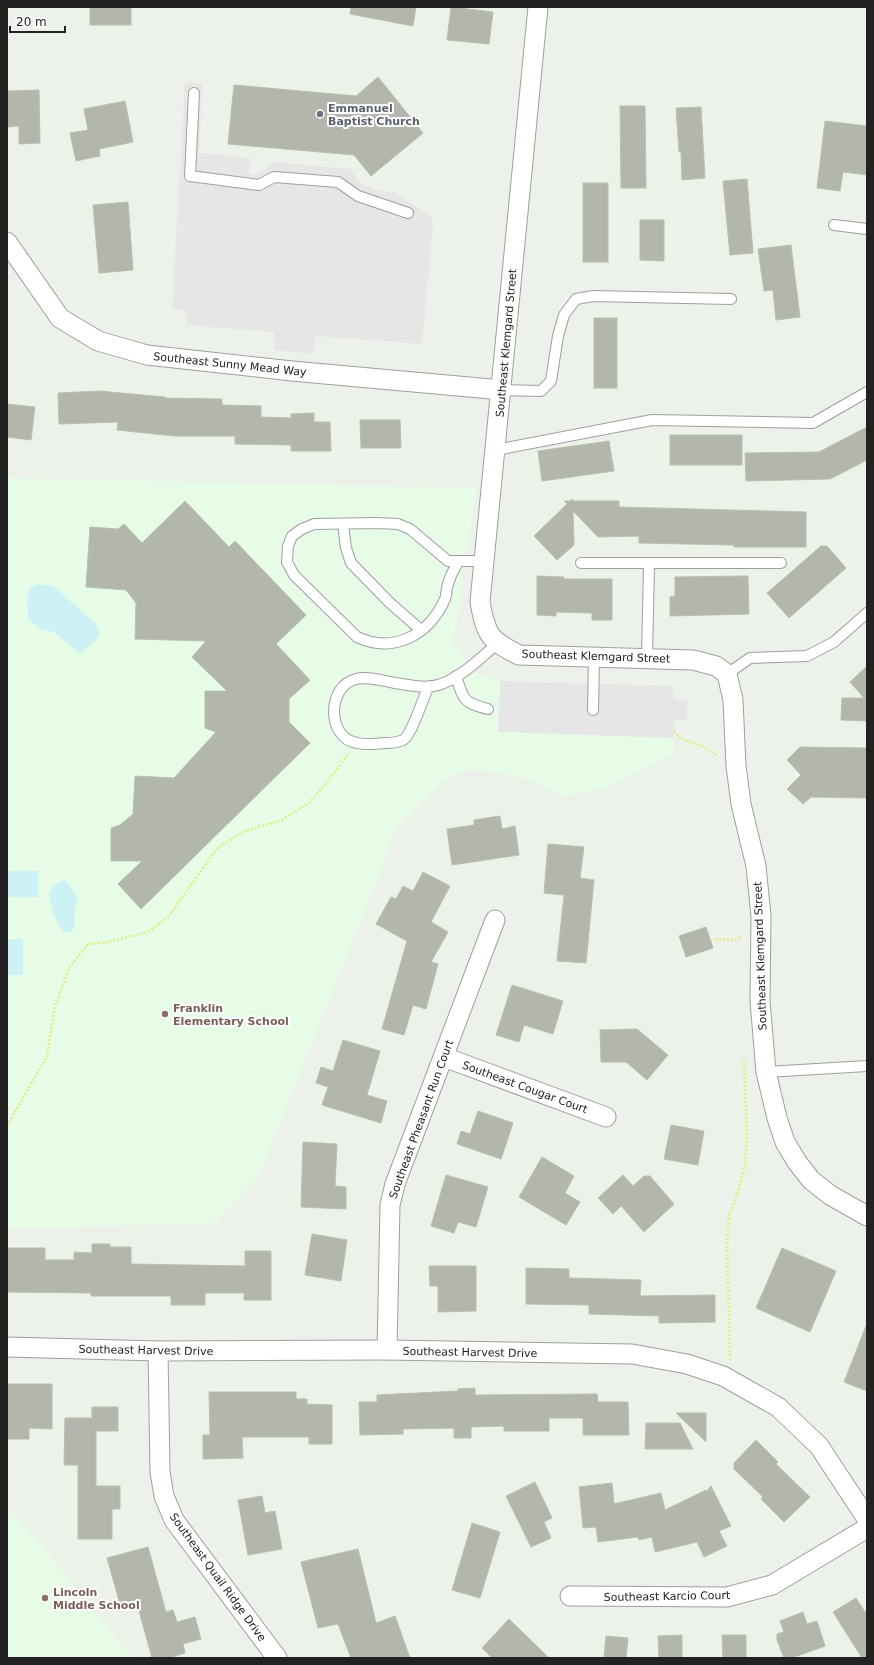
<svg xmlns="http://www.w3.org/2000/svg" width="874" height="1665" viewBox="0 0 874 1665" font-family="'DejaVu Sans',sans-serif">
<style>
.education{fill:#e7fce7}
.park{fill:#ccf2f5}
.parking{fill:#e6e6e6}
.building{fill:#b2b6ac;stroke:#b8c1ad}
.lines{fill:none;stroke-linecap:round;stroke-linejoin:round}
.service-casing{stroke:#9f9f9f;stroke-width:12}
.minor-casing{stroke:#9f9f9f;stroke-width:21}
.path{stroke:#e1ec7f;stroke-width:2.5;stroke-dasharray:2 2;stroke-linecap:butt}
.service{stroke:#fff;stroke-width:10}
.minor{stroke:#fff;stroke-width:19}
.worship-dot{fill:#6b7280;stroke:#fff;stroke-width:1.5}
.education-dot{fill:#8d6e63;stroke:#fff;stroke-width:1.5}
.labels{text-anchor:middle;stroke-width:4;stroke-linejoin:round;paint-order:stroke}
.worship-label{font-size:11px;font-weight:bold;fill:#5b616d;stroke:#fff;text-anchor:start}
.street-label{font-size:11px;fill:#222;stroke:#fff}
.education-label{font-size:11px;font-weight:bold;fill:#785e54;stroke:#fff;text-anchor:start}
</style>
<rect width="100%" height="100%" fill="#ecf1e9"/>
<g class="education">
<polygon points="7,478 477,488 453,644 476,673 500,681 673,686 673,698 677,700 687,700 687,720 674,720 674,754 603,789 561,796 522,777 489,771 470,770 457,773 445,780 433,790 395,828 388,853 259,1176 215,1223 7,1229"/>
<polygon points="7,1508 35,1537 132,1658 7,1658"/>
</g>
<g class="park">
<polygon points="38,584 53,586 96,624 100,636 80,654 54,632 42,630 28,619 27,597 30,588"/>
<rect x="7" y="871" width="31" height="26"/>
<path d="M65,880l10,13 3,7 -3,6 -1,23 -4,3h-6c-9,-11 -13,-25 -15,-39l6,-8z"/>
<rect x="7" y="939" width="16" height="36"/>
</g>
<g class="parking">
<polygon points="185,82 202,83 199,153 250,158 249,174 259,174 274,162 350,169 359,182 374,190 395,193 428,215 432,219 433,226 422,344 316,336 313,354 274,350 274,332 186,325 187,311 172,308"/>
<polygon points="500,681 673,686 673,698 677,700 687,700 687,720 674,720 674,738 498,732"/>
</g>
<g class="building">
<rect x="90" y="7" width="41" height="18"/>
<polygon points="351,7 416,7 413,26 350,14"/>
<polygon points="451,7 493,12 489,44 447,40"/>
<polygon points="378,77 423,133 371,176 354,155 228,144 234,85 356,96"/>
<polygon points="39,90 40,143 19,144 19,126 7,127 7,91"/>
<polygon points="125,101 133,142 99,149 100,156 76,161 70,133 88,130 84,109"/>
<polygon points="620,106 645,106 646,188 621,188"/>
<polygon points="701,107 705,178 682,180 681,152 679,152 676,108"/>
<polygon points="825,121 867,126 867,175 843,172 840,191 817,188"/>
<polygon points="747,179 753,253 730,255 723,181"/>
<rect x="583" y="183" width="25" height="79"/>
<polygon points="128,202 133,270 99,273 93,205"/>
<polygon points="640,220 664,220 664,261 640,260"/>
<polygon points="791,245 800,317 776,320 773,290 764,291 758,249"/>
<rect x="594" y="318" width="23" height="70"/>
<polygon points="99,391 165,397 165,398 222,399 222,405 261,406 261,417 291,418 291,414 314,413 314,422 330,422 331,451 291,451 291,445 235,444 235,436 174,436 117,430 118,422 59,424 58,393"/>
<polygon points="7,404 35,407 31,440 7,437"/>
<polygon points="360,420 400,420 401,448 361,448"/>
<polygon points="867,427 867,460 830,479 746,481 745,453 819,452"/>
<rect x="670" y="435" width="72" height="30"/>
<polygon points="609,441 614,471 542,481 538,451"/>
<polygon points="573,499 573,501 619,501 619,507 806,512 806,547 734,547 734,545 639,543 639,536 598,537 573,511 574,545 557,560 534,536 567,504 564,501 570,501"/>
<polygon points="185,501 229,547 235,541 306,615 276,644 310,680 289,699 289,722 310,743 141,909 118,884 142,861 111,861 111,828 120,825 133,814 135,776 174,778 216,732 205,728 205,691 227,691 192,657 206,641 135,639 136,603 126,590 86,587 90,527 118,529 124,524 142,543"/>
<polygon points="821,546 827,546 846,568 789,618 767,593"/>
<polygon points="537,576 564,577 564,579 612,579 612,620 592,620 592,613 556,612 556,616 537,615"/>
<polygon points="748,576 749,614 670,616 670,597 675,596 675,577"/>
<polygon points="867,666 867,721 841,720 842,698 864,698 850,682"/>
<polygon points="800,747 867,748 867,798 811,797 803,804 787,789 801,775 787,760"/>
<polygon points="500,816 502,829 515,826 519,855 452,865 447,829 474,825 474,820"/>
<polygon points="548,844 584,847 580,878 594,880 586,963 557,961 564,895 544,893"/>
<polygon points="423,872 450,886 431,922 448,932 431,962 438,964 426,1009 413,1005 404,1035 382,1029 407,941 376,924 391,897 396,899 403,886 413,891"/>
<polygon points="706,927 713,948 686,957 679,936"/>
<polygon points="512,985 563,1001 553,1034 524,1025 519,1042 496,1035"/>
<polygon points="637,1029 668,1055 647,1080 626,1062 601,1062 600,1030"/>
<polygon points="343,1040 380,1051 367,1095 387,1101 381,1123 322,1105 328,1087 316,1083 321,1067 333,1071"/>
<polygon points="478,1111 513,1123 501,1159 457,1144 461,1131 470,1134"/>
<polygon points="671,1125 704,1131 698,1165 664,1159"/>
<polygon points="303,1142 337,1144 335,1186 346,1187 346,1209 301,1207"/>
<polygon points="542,1157 574,1176 565,1193 580,1202 566,1225 519,1197"/>
<polygon points="446,1175 488,1187 476,1227 458,1222 454,1233 431,1226"/>
<polygon points="623,1175 633,1186 644,1176 650,1176 674,1204 644,1232 621,1206 613,1214 598,1198"/>
<polygon points="312,1234 347,1240 341,1281 305,1275"/>
<polygon points="92,1244 110,1244 110,1247 131,1247 131,1264 245,1266 245,1251 271,1251 271,1300 244,1300 244,1293 205,1293 205,1305 171,1305 171,1296 91,1296 91,1293 7,1292 7,1248 45,1248 45,1260 74,1260 74,1252 92,1253"/>
<polygon points="782,1248 836,1271 810,1332 756,1308"/>
<polygon points="429,1266 476,1266 476,1311 438,1312 438,1286 430,1286"/>
<polygon points="526,1268 569,1269 569,1278 641,1280 640,1296 715,1295 715,1322 659,1323 659,1316 589,1314 589,1305 526,1304"/>
<polygon points="866,1326 867,1326 867,1391 844,1382"/>
<polygon points="7,1384 52,1384 52,1429 29,1428 29,1439 7,1439"/>
<polygon points="475,1388 475,1395 597,1394 598,1402 628,1402 629,1435 583,1435 583,1418 549,1418 549,1431 504,1431 504,1426 471,1427 471,1438 454,1438 454,1428 403,1429 403,1434 360,1435 359,1402 377,1402 377,1395 458,1391 458,1389"/>
<polygon points="209,1392 296,1392 296,1399 307,1399 307,1404 332,1405 332,1444 309,1444 309,1437 242,1437 243,1458 203,1459 203,1435 210,1435"/>
<polygon points="92,1407 118,1407 118,1431 96,1431 96,1486 120,1486 120,1509 112,1509 112,1539 78,1539 78,1465 64,1465 65,1418 92,1418"/>
<polygon points="676,1413 706,1413 706,1442"/>
<polygon points="646,1423 680,1423 693,1449 645,1449"/>
<polygon points="756,1440 778,1462 776,1464 810,1497 784,1522 761,1499 763,1497 734,1469 734,1463"/>
<polygon points="535,1482 552,1518 544,1522 551,1538 531,1547 506,1496"/>
<polygon points="612,1483 614,1504 661,1493 665,1510 706,1490 706,1492 711,1486 731,1526 719,1531 727,1546 704,1557 697,1542 655,1552 652,1537 639,1540 638,1537 598,1542 596,1527 583,1528 579,1487"/>
<polygon points="262,1496 265,1513 275,1511 282,1549 248,1555 238,1500"/>
<polygon points="472,1523 500,1532 480,1598 452,1590"/>
<polygon points="148,1547 166,1612 173,1610 177,1622 195,1617 201,1639 183,1644 185,1653 169,1658 152,1658 136,1600 120,1604 107,1558"/>
<polygon points="358,1549 376,1623 395,1616 410,1658 351,1658 338,1624 318,1628 301,1562"/>
<polygon points="856,1598 867,1615 867,1658 862,1658 833,1612"/>
<polygon points="803,1612 807,1624 817,1621 825,1646 792,1658 784,1658 777,1640 777,1634 784,1632 780,1621"/>
<polygon points="509,1619 549,1658 492,1658 482,1648"/>
<polygon points="682,1635 682,1658 659,1658 658,1636"/>
<polygon points="722,1635 746,1635 746,1658 723,1658"/>
<polygon points="606,1636 628,1638 626,1658 604,1658"/>
</g>
<g class="lines">
<defs>
<g id="service">
<polyline points="194,93 190,176 259,185 274,177 338,182 358,196 408,213"/>
<polyline points="834,225 867,229"/>
<polyline points="502,390 541,391 551,381 558,336 564,315 576,299 593,296 731,299"/>
<polyline points="496,450 652,420 813,423 867,392"/>
<polyline points="343,524 346,548 351,563 390,603 421,630"/>
<path d="M458,562c-4,7 -8,14 -10,22 -2,5 -1,10 -3,15 -16,36 -51,55 -88,38l-63,-62 -7,-13 1,-16 4,-10 10,-7 12,-5 63,-1 21,1 12,5 38,32h36"/>
<polyline points="581,563 781,563"/>
<polyline points="647,658 649,564"/>
<polyline points="727,674 750,658 807,656 834,642 867,613"/>
<path d="M456,676c7,24 8,27 32,33"/>
<path d="M429,686c-6,11 -17,49 -26,54 -6,3 -13,3 -18,3 -9,1 -19,2 -28,0 -31,-5 -30,-57 -1,-64 12,-3 28,2 39,4 14,2 29,6 43,2 22,-6 42,-27 59,-41"/>
<polyline points="593,710 594,657"/>
<polyline points="766,1072 867,1066"/>
</g>
<g id="minor">
<path d="M538,7l-58,595c6,33 9,38 39,53l174,5 23,6 11,8 6,26 3,66 5,38 15,62 5,50 -1,85 6,71 11,46 8,24 12,20 14,18 19,15 37,21"/>
<polyline points="7,242 60,318 98,341 147,355 292,371 502,390"/>
<polyline points="444,1057 606,1117"/>
<polyline points="7,1347 158,1351 387,1350 632,1354 687,1364 723,1376 778,1407 819,1446 867,1519"/>
<polyline points="387,1350 390,1205 395,1184 495,920"/>
<polyline points="158,1351 160,1472 164,1496 174,1520 277,1658"/>
<polyline points="570,1596 727,1597 772,1585 867,1528"/>
</g>
</defs>
<use href="#service" class="service-casing"/>
<use href="#minor" class="minor-casing"/>
<g class="path">
<polyline points="674,731 680,738 702,746 717,755"/>
<polyline points="715,939 732,940 742,937"/>
<polyline points="7,1126 47,1056 55,1006 69,968 88,944 108,942 148,932 169,916 217,848 245,831 282,820 310,802 328,781 348,754"/>
<polyline points="730,1360 727,1243 729,1216 738,1192 745,1164 747,1135 744,1059"/>
</g>
<use href="#service" class="service"/>
<use href="#minor" class="minor"/>
</g>
<circle class="worship-dot" cx="320" cy="114" r="4"/>
<g class="education-dot">
<circle cx="165" cy="1014" r="4"/>
<circle cx="45" cy="1598" r="4"/>
</g>
<g class="labels">
<g class="worship-label">
<text x="328" y="112">Emmanuel<tspan x="328" dy="13">Baptist Church</tspan></text>
</g>
<g class="street-label">
<text transform="translate(506 343) rotate(-85)" y="4">Southeast Klemgard Street</text>
<text transform="translate(230 364) rotate(6)" y="4">Southeast Sunny Mead Way</text>
<text transform="translate(596 656) rotate(2)" y="4">Southeast Klemgard Street</text>
<text transform="translate(760 956) rotate(-92)" y="4">Southeast Klemgard Street</text>
<text transform="translate(525 1087) rotate(20)" y="4">Southeast Cougar Court</text>
<text transform="translate(421 1119) rotate(-70)" y="4">Southeast Pheasant Run Court</text>
<text transform="translate(146 1350) rotate(1)" y="4">Southeast Harvest Drive</text>
<text transform="translate(470 1352) rotate(1)" y="4">Southeast Harvest Drive</text>
<text transform="translate(218 1577) rotate(54)" y="4">Southeast Quail Ridge Drive</text>
<text transform="translate(667 1596) rotate(-1)" y="4">Southeast Karcio Court</text>
</g>
<g class="education-label">
<text x="173" y="1012">Franklin<tspan x="173" dy="13">Elementary School</tspan></text>
<text x="53" y="1596">Lincoln<tspan x="53" dy="13">Middle School</tspan></text>
</g>
</g>
<rect width="874" height="1665" fill="none" stroke="#222222" stroke-width="16"/>
<path d="M10 26v6h55v-6" fill="none" stroke="#222222" stroke-width="2"/>
<text x="16" y="26" font-size="12" fill="#222222" stroke="#ffffff" stroke-width="3" paint-order="stroke">20 m</text>
</svg>
